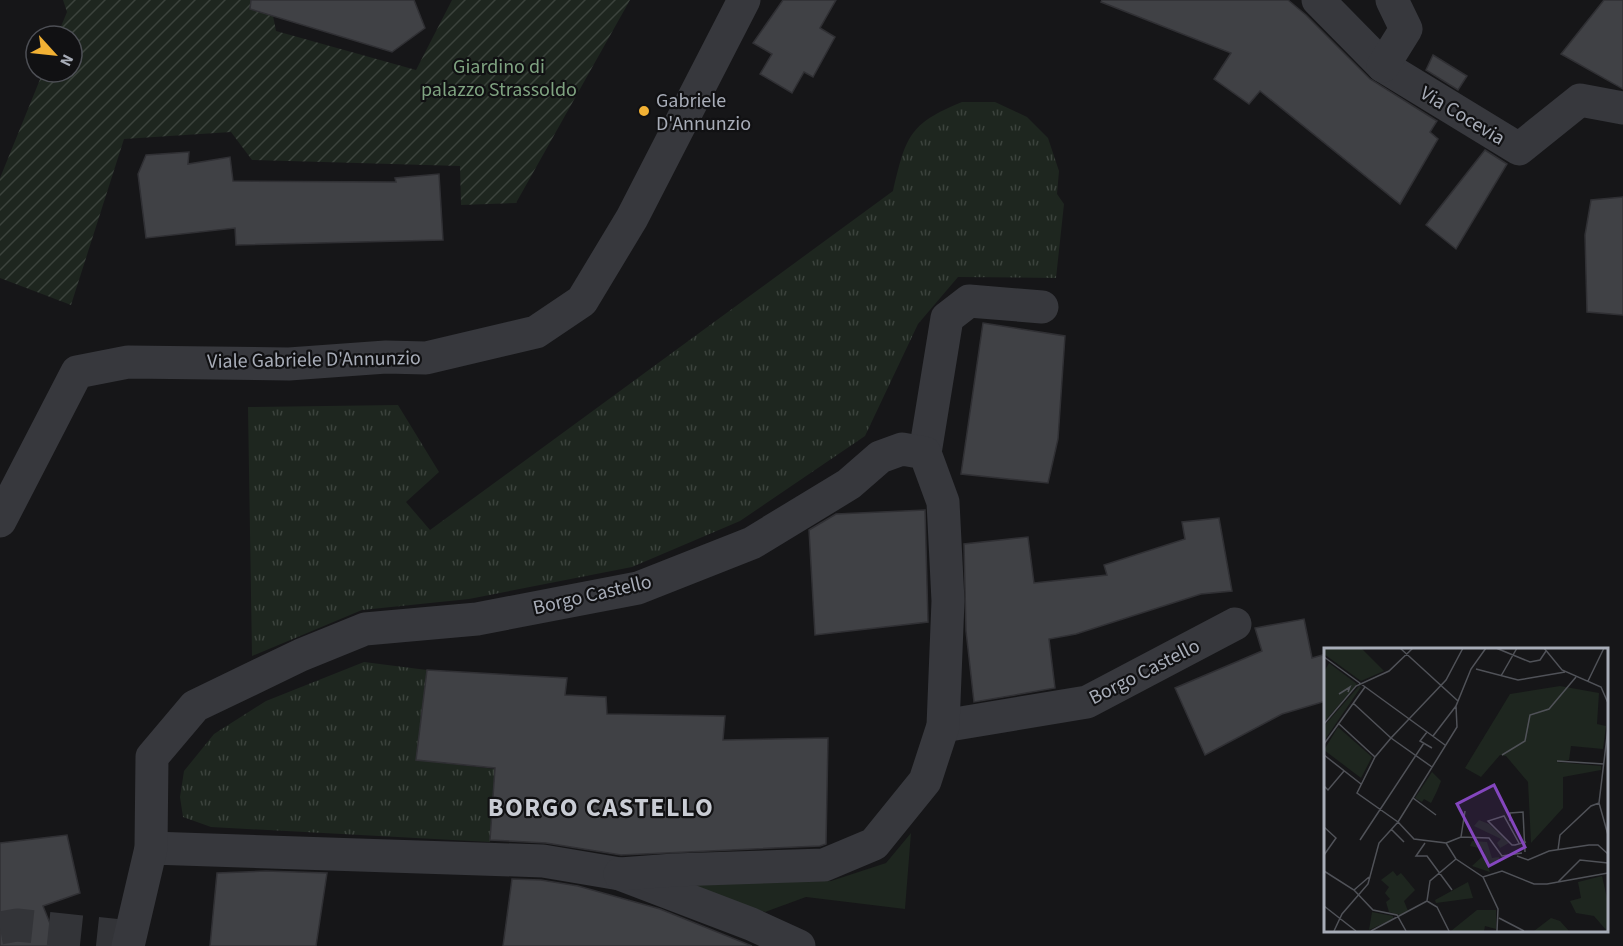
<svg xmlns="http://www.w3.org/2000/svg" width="1623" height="946" viewBox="0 0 1623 946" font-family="'Source Sans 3',sans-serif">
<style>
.grass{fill:#1e261f}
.park{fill:url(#park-tufts)}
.garden{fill:url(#garden-furrows)}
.building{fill:#404145;stroke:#303034;stroke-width:1.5}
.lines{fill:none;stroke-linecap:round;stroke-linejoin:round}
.street-tunnel{stroke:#333438;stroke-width:33;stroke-dasharray:33 16;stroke-linecap:butt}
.street{stroke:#37383d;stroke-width:33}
.poi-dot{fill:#f2b134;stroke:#111113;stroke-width:2}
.labels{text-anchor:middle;stroke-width:4.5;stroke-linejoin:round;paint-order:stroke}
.park-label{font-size:20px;fill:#7fa381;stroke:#111113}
.poi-label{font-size:20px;fill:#a8adb8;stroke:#111113;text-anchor:start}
.street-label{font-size:20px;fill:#a8adb8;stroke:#111113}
.district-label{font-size:26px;font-weight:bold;letter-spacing:1.5px;fill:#c9ccd4;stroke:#111113}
.inset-road{fill:none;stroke:#505258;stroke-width:1.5}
.view{fill:#8446be;fill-opacity:0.15;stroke:#8446be;stroke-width:3}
.inset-edge{fill:none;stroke:#a8adb8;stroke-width:3}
</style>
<defs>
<pattern id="park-tufts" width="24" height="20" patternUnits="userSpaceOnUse" patternTransform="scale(1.5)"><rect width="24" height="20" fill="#1e261f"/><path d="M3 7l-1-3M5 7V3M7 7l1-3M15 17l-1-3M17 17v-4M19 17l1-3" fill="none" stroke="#3c433d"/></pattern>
<pattern id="garden-furrows" width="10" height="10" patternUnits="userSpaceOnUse" patternTransform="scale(1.5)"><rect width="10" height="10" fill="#1e261f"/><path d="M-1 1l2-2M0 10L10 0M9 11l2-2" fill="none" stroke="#3c433d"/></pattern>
</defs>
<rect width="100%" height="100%" fill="#161618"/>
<polygon class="grass" points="911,833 905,909 806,897 765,912 691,888 694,883 831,881 886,863"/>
<g class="park">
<path d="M962,102h33l32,15 21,21 11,33 -2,23 7,10 -8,74 -98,-1 -40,47 -53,112 -125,85 -108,46 -163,32 -107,11 -110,46 -4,-249 150,-2 41,67 -33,30 24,28 463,-339c13,-54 15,-67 69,-89z"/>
<polygon points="364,662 427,670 417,760 495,769 490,842 211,827 183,817 180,797 184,771 214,734 266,701"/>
</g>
<polygon class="garden" points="63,0 270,0 276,31 416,70 452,0 630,0 516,203 461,205 460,166 252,160 231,132 124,139 71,305 0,278 0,178 43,72 72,72 72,36 57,36 67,12"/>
<g class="building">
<polygon points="251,0 414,0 425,28 392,52 250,9"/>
<polygon points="783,0 836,0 820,28 835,37 813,77 804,72 792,93 760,74 772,54 753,43"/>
<polygon points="1102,0 1288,0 1306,15 1370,79 1437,121 1430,132 1438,139 1400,204 1260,91 1249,104 1214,79 1231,53 1101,2"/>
<polygon points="1604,0 1623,0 1623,89 1561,54"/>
<polygon points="1433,55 1467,76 1458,90 1426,70"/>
<polygon points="1485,150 1507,164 1456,249 1426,225"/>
<polygon points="189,152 188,164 230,157 233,181 396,182 395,178 439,174 443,240 236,245 235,228 146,238 138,174 146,155"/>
<polygon points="1623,197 1623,315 1587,312 1585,235 1591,200"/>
<polygon points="983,323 1065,336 1058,439 1048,483 961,474"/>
<polygon points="925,510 928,622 815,635 809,530 836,514"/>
<polygon points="1219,518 1232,591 1201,594 1076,634 1049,639 1055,688 974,702 966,631 964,544 1028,537 1034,583 1107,575 1104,565 1185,539 1182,522"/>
<polygon points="1304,619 1312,658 1326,654 1326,701 1282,714 1205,755 1175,688 1262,651 1255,628"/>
<polygon points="427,670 567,678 565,695 606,697 607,714 725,716 723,740 828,738 826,844 820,846 621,855 546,843 490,840 495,768 416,760"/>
<polygon points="67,835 80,893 43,906 59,946 0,946 0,843"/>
<polygon points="266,871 327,873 316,946 210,946 217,873"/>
<polygon points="512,879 541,880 578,886 660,909 752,946 503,946"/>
</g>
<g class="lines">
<polyline class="street-tunnel" points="0,928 17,925 130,937"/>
<g class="street">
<polyline points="1318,0 1383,66 1519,149 1580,100 1623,108"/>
<polyline points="1383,66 1406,29 1392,0"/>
<polyline points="925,453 947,318 969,301 1042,307"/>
<polyline points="0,521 77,372 128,362 289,364 386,357 426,358 536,332 582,301 632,218 744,0"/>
<polyline points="943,726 1087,702 1235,624"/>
<polyline points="151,848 543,861 620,874 751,924 799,946"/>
<polyline points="128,946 151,848 152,757 195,706 301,655 365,629 477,619 638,588 752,543 849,484 880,457 902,449 925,453 943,502 948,601 943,726 925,781 874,844 824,865 674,870 620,874"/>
</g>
</g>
<circle class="poi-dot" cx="644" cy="111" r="6"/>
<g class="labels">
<g class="park-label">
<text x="499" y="73">Giardino di<tspan x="499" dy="23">palazzo Strassoldo</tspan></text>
</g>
<g class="poi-label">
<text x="656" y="107">Gabriele<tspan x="656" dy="23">D'Annunzio</tspan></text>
</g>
<g class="street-label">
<text transform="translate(1463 115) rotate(31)" y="7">Via Cocevia</text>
<text transform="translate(314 359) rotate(-1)" y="7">Viale Gabriele D'Annunzio</text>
<text transform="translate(592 594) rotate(-13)" y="7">Borgo Castello</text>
<text transform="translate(1144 671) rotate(-27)" y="7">Borgo Castello</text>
</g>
<g class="district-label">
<text x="601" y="816">BORGO CASTELLO</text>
</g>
</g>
<g transform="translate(1324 648)">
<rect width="284" height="284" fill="#161618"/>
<path d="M153,262h19v19l-11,-3 -1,5h-33z" fill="#1e261f"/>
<path d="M0,0h37l23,23 -23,10 -37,-27zM5,15l28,21 -33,38v-50zM35,38l2,1 -37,54v-15zM236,38l39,7 -2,31 9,2 -3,23 -32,-3 -2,14 -13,2 45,4v4l-38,7v31l-32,35 -3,-61 -22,-26 -6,-1 -19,22 -16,-9 45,-74zM14,79l34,30 -11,21 -37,-28zM155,172l10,4 20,19 -9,5 -3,-5 4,-4 -27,-13zM278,228l5,22v33l-13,-15 -18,-3 -6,-12 11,-3 -3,-16zM48,264l21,4v3l-24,11zM227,270l9,3 9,10h-35z" fill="#1e261f"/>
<path d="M108,124l9,9 -4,10 -6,12 -7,-4 -2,3 -7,-4zM148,193l15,1 5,16 7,-1 1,5 -13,2 3,8 -18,-6 13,-12 -2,-5 -13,-3zM69,223l4,5 4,-3 14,17 -11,11 4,10 -8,4 -11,-3 -3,-10 4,-3 -5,-6 4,-6 -8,-7zM144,234l5,16 -37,5 -1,-3z" fill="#1e261f"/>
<path class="inset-road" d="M76,0l58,53M172,0l34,14 10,-2 6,-9M220,0l18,22 39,17 7,16M0,9l121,88M152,21l42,11 47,-8M177,28l16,-28M264,33l16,-33M15,46l11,-7 -2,5M29,55l38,35 -16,19 -18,36 41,29M85,71l37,-39 17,-32M85,71l-18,19 41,29M14,75l37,34M0,76l32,-38 33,-15 24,-23M284,80l-9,75 9,32M103,84l-7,9 12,7M109,88l23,-30M0,96l41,-57M0,107l37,29M178,107l23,-14 5,-26 19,-6 27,-32M233,113l47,3M0,138l4,4 16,-19M89,150l23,17M186,173v-8l13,-1 2,40M74,174l16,17 32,4 10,16 27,18 19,-6 32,13h13l61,-11M0,179l12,11 -12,17M67,181l13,13M137,189l4,-26M36,192l64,-97M101,195l-9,13h11l25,34M122,195l15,-6 28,1 13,18 20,-3M195,195l-15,-27 -16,5 24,24h3l11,-3M234,202l2,-15 31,-29 8,-3M193,208l11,4 21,-9 40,-6h9l10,9M0,223l30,19 19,20 24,5 9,16M159,229l15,32 -1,22M234,234l22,-22 28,3M30,242l15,-13M103,253l3,-20 26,-22M103,253l10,6 12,24M0,258l32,25M175,270l25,13M10,283l8,-17 26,-30 11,-41 19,-21 59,-95 -1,-21 15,-37 15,-21M47,283l56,-30"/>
<path class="view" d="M170,137l31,62 -36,19 -32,-62z"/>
<rect width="284" height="284" class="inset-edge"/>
</g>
<g transform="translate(54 54) rotate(117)"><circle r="28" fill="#111113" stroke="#4d4f55" stroke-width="1.5"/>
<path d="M0-4.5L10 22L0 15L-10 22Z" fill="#f2b134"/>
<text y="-9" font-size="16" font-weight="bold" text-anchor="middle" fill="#a8adb8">N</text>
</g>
</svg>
